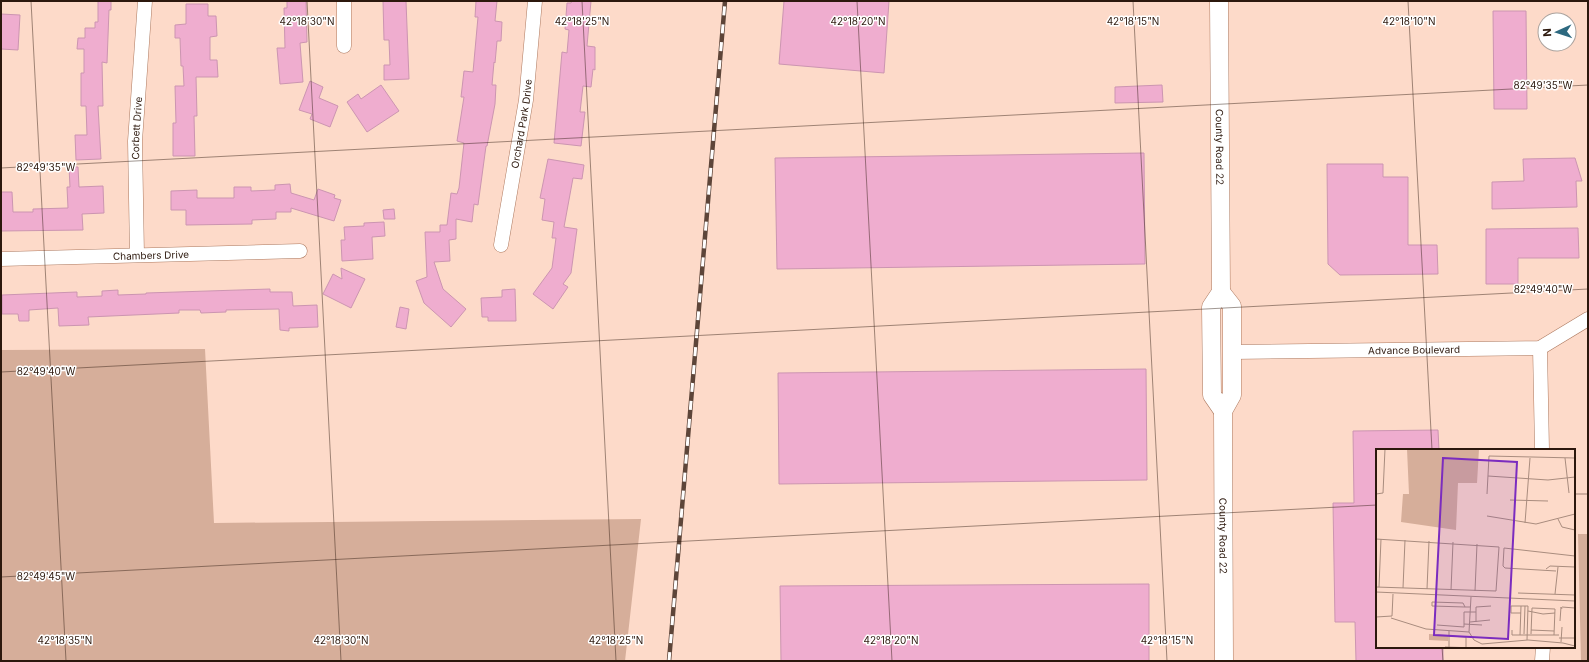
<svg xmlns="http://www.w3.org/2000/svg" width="1589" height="662" viewBox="0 0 1589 662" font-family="Inter,sans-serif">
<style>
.green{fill:#d6ae9a}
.building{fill:#efadcf;stroke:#cc95b1}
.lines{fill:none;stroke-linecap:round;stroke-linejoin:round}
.minor-casing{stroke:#ad795f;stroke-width:15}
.major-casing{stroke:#ad795f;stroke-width:19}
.minor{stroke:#fff;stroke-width:14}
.major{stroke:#fff;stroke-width:18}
.rail-casing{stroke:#5d4539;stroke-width:4.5}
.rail{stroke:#fff;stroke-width:3;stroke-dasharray:9;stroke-linecap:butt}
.ticks{fill:none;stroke:#2c180d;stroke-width:1;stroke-opacity:0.45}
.labels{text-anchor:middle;stroke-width:3;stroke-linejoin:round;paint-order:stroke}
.street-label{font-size:10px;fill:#2c180d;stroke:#fff}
.inset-road{fill:none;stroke:#a98c7e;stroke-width:1}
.view{fill:#7b2cbf;fill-opacity:0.15;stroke:#7b2cbf;stroke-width:2}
.inset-edge{fill:none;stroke:#2c180d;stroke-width:2}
.ticks-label{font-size:10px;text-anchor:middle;fill:#2c180d;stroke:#fff;stroke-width:3;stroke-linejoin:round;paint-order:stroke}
</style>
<rect width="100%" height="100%" fill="#fddac9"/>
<g class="green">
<polygon points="205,349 214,523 641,519 625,661 1,661 1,350"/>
<polygon points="1578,534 1588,534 1588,661 1581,661"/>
</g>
<g class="building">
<polygon points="98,1 111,1 111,10 109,10 107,63 102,62 103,106 98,106 101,159 76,160 75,135 87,135 86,106 81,106 81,73 84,73 84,49 77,49 78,38 85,38 85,28 95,28 95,22 98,22"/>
<polygon points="287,1 306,1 307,42 300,43 303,82 280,84 277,48 285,48 284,8 287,8"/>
<polygon points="383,1 406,1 409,79 384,80 384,65 390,65 389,40 384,40"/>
<polygon points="476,1 497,1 495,21 502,22 501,41 497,41 495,63 494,62 492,85 496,85 495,104 487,146 486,146 478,205 474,204 472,222 456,219 456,239 449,240 450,261 434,262 443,289 466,309 451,327 424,303 416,281 427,277 425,232 440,232 440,225 447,225 451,193 457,194 459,188 464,143 457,141 464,97 461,97 464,71 473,72 478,17 475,17"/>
<polygon points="572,1 591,1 587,46 595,47 595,70 593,69 591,87 583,86 580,112 585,112 581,146 554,143 562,52 567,53 569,30 565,29 567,3 571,3"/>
<polygon points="784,1 889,1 884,73 779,64"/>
<polygon points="186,4 208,4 208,16 216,16 217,36 210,37 210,60 217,60 218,77 196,77 197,116 194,116 195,156 173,156 173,123 176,123 175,86 184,86 183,66 181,66 180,38 175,38 175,25 186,24"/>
<polygon points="1493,11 1526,11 1527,109 1494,109"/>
<polygon points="1,14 20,15 18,50 1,49"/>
<polygon points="310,81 323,87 319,98 338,106 330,127 310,119 312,114 299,110"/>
<polygon points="381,85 399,111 367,132 347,102 358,94 361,99"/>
<polygon points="1162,85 1163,102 1115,103 1115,87"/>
<polygon points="1144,153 1145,264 777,269 775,158"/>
<polygon points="1575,158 1582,181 1576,181 1577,207 1492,209 1492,182 1524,181 1523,159"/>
<polygon points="548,159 584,165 582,179 573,178 564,227 577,229 571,273 563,284 568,287 553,309 533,294 552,268 556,238 552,238 554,222 542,220 545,199 540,198"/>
<polygon points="1327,164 1383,164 1383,177 1408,177 1408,245 1437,245 1438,274 1340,275 1328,264"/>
<polygon points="69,167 78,167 79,187 103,186 104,213 82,214 83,230 1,231 1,192 12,192 13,212 33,212 33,209 68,208 67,187 70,187"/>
<polygon points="290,184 291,193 314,200 318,189 335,195 334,198 341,200 334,221 291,208 291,212 276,212 276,219 252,220 252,224 186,225 186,210 171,210 171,191 197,190 197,198 234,198 234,187 251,187 251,191 275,190 275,185"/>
<polygon points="394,209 395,219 384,219 383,210"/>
<polygon points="384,222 385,236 372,237 373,259 342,261 341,240 345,240 344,227 364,226 364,223"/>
<polygon points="1578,228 1579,258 1518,258 1518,284 1486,284 1486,229"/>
<polygon points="341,268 365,279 351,308 323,294 333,274 342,279"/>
<polygon points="270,289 270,292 292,292 293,306 317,305 318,327 289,328 289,331 280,330 279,309 226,310 226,312 201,313 200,310 179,310 179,313 88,317 89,325 59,326 58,308 29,310 29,321 19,321 18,314 2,314 2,295 77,292 77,297 102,296 102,291 118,290 118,295 146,294 146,293"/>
<polygon points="515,289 516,321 488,321 488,317 482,317 481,298 502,297 502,290"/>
<polygon points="400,307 409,309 406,329 396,327"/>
<polygon points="1146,369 1147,480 779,484 778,373"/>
<polygon points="1438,430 1439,450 1377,450 1377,647 1443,647 1443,661 1356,661 1355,622 1335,622 1333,503 1354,503 1353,431"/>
<polygon points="1149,584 1149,661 781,661 780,586"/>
</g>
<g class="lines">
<defs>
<g id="minor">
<polyline points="344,1 344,46"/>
<path id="s1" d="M501,245l25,-145 9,-99"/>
<path id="s2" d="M137,255l-2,-114 10,-140"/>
<path id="s3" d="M1,259l299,-8"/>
<polyline points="1540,348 1542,450"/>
<path id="s4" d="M1232,352l308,-4 48,-29"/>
<polyline points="1542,661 1543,647"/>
</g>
<g id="major">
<path id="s5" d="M1219,1l2,291 -10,15 1,88 11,16"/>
<path id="s6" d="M1221,292l11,14v89l-9,16 1,250"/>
</g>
</defs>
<use href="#minor" class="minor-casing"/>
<use href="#major" class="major-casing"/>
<use href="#minor" class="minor"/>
<use href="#major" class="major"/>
<defs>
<polyline id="rail" points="669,661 725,1"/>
</defs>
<use href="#rail" class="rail-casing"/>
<use href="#rail" class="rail"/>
</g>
<path class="ticks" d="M31,1l35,660M307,1l34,660M582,1l34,660M857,1l35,660M1133,1l34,660M1408,1l24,449M1,168l1587,-83M1,372l1587,-83M1574,494h14M1,577l1376,-72M1442,647l1,14"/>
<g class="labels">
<g class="street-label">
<text dy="4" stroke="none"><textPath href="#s1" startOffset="123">Orchard Park Drive</textPath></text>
<text dy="4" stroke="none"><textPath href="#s2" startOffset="127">Corbett Drive</textPath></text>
<text dy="4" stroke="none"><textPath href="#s5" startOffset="146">County Road 22</textPath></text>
<text dy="4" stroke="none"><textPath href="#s3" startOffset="150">Chambers Drive</textPath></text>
<text dy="4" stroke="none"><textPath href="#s4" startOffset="182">Advance Boulevard</textPath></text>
<text dy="4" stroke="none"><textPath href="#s6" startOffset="250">County Road 22</textPath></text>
</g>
</g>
<g transform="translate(1376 449)">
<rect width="199" height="199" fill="#fddac9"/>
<path d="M31,0h72l-2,34h-19l-2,47 -55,-8 2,-28h6zM53,185l19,1v6l-19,-1z" fill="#d6ae9a"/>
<path class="inset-road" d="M189,9l4,35M112,27l60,4 27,-3M0,45l7,-1 2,-44M111,45l2,-38 86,2M134,51l38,1M111,67l49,8 39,-10M182,70l4,8 13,3M149,74l5,-65M0,90l123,8 -3,44 -120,-4M170,120l4,-3 25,1M180,122l-51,-3 -2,-2 1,-18 71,8M3,138l2,-48M27,139l2,-48M51,140l2,-48M75,141l2,-48M99,142l2,-47M0,143l199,9M142,144l57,2M179,145l3,-27M95,148l-2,35 5,8 8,4 46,-4 35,3 12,3M89,158l-2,-4 -31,-1v4l33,1h5M186,158l13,1M152,162l15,3 12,-1M100,163h-12v12l18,1M145,164h-10v-7h17l-1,34M0,168l16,-1 1,-22M15,169l35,11 43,3M184,172l1,-14 1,2M94,173l20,-2M100,173v-15l15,-1M61,176l27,2v-3M136,181v5h47M155,181l23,1M148,185l1,-28M155,185l1,-26 23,1 -1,26M144,186l1,-29M73,187l17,1v10M183,189h16M185,193l1,-15M69,198l32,1M73,198v-16"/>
<path class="view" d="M67,9l74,4 -9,177 -74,-4z"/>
<rect width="199" height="199" class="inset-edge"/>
</g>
<g class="ticks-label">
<text x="307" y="25">42°18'30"N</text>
<text x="582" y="25">42°18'25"N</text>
<text x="858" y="25">42°18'20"N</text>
<text x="1133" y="25">42°18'15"N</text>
<text x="1409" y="25">42°18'10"N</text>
<text x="1543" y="89">82°49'35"W</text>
<text x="46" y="171">82°49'35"W</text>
<text x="1543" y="293">82°49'40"W</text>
<text x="46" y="375">82°49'40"W</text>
<text x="46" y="580">82°49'45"W</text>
<text x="65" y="644">42°18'35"N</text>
<text x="341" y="644">42°18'30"N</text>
<text x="616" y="644">42°18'25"N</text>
<text x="891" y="644">42°18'20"N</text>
<text x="1167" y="644">42°18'15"N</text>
</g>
<rect width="1589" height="662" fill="none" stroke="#2c180d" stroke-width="4"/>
<g transform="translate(1557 32) rotate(267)"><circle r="19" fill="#ffffff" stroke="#aba39e"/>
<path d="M0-3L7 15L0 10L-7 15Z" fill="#2d6980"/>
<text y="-6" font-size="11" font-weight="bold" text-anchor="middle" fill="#2c180d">N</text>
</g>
</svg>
